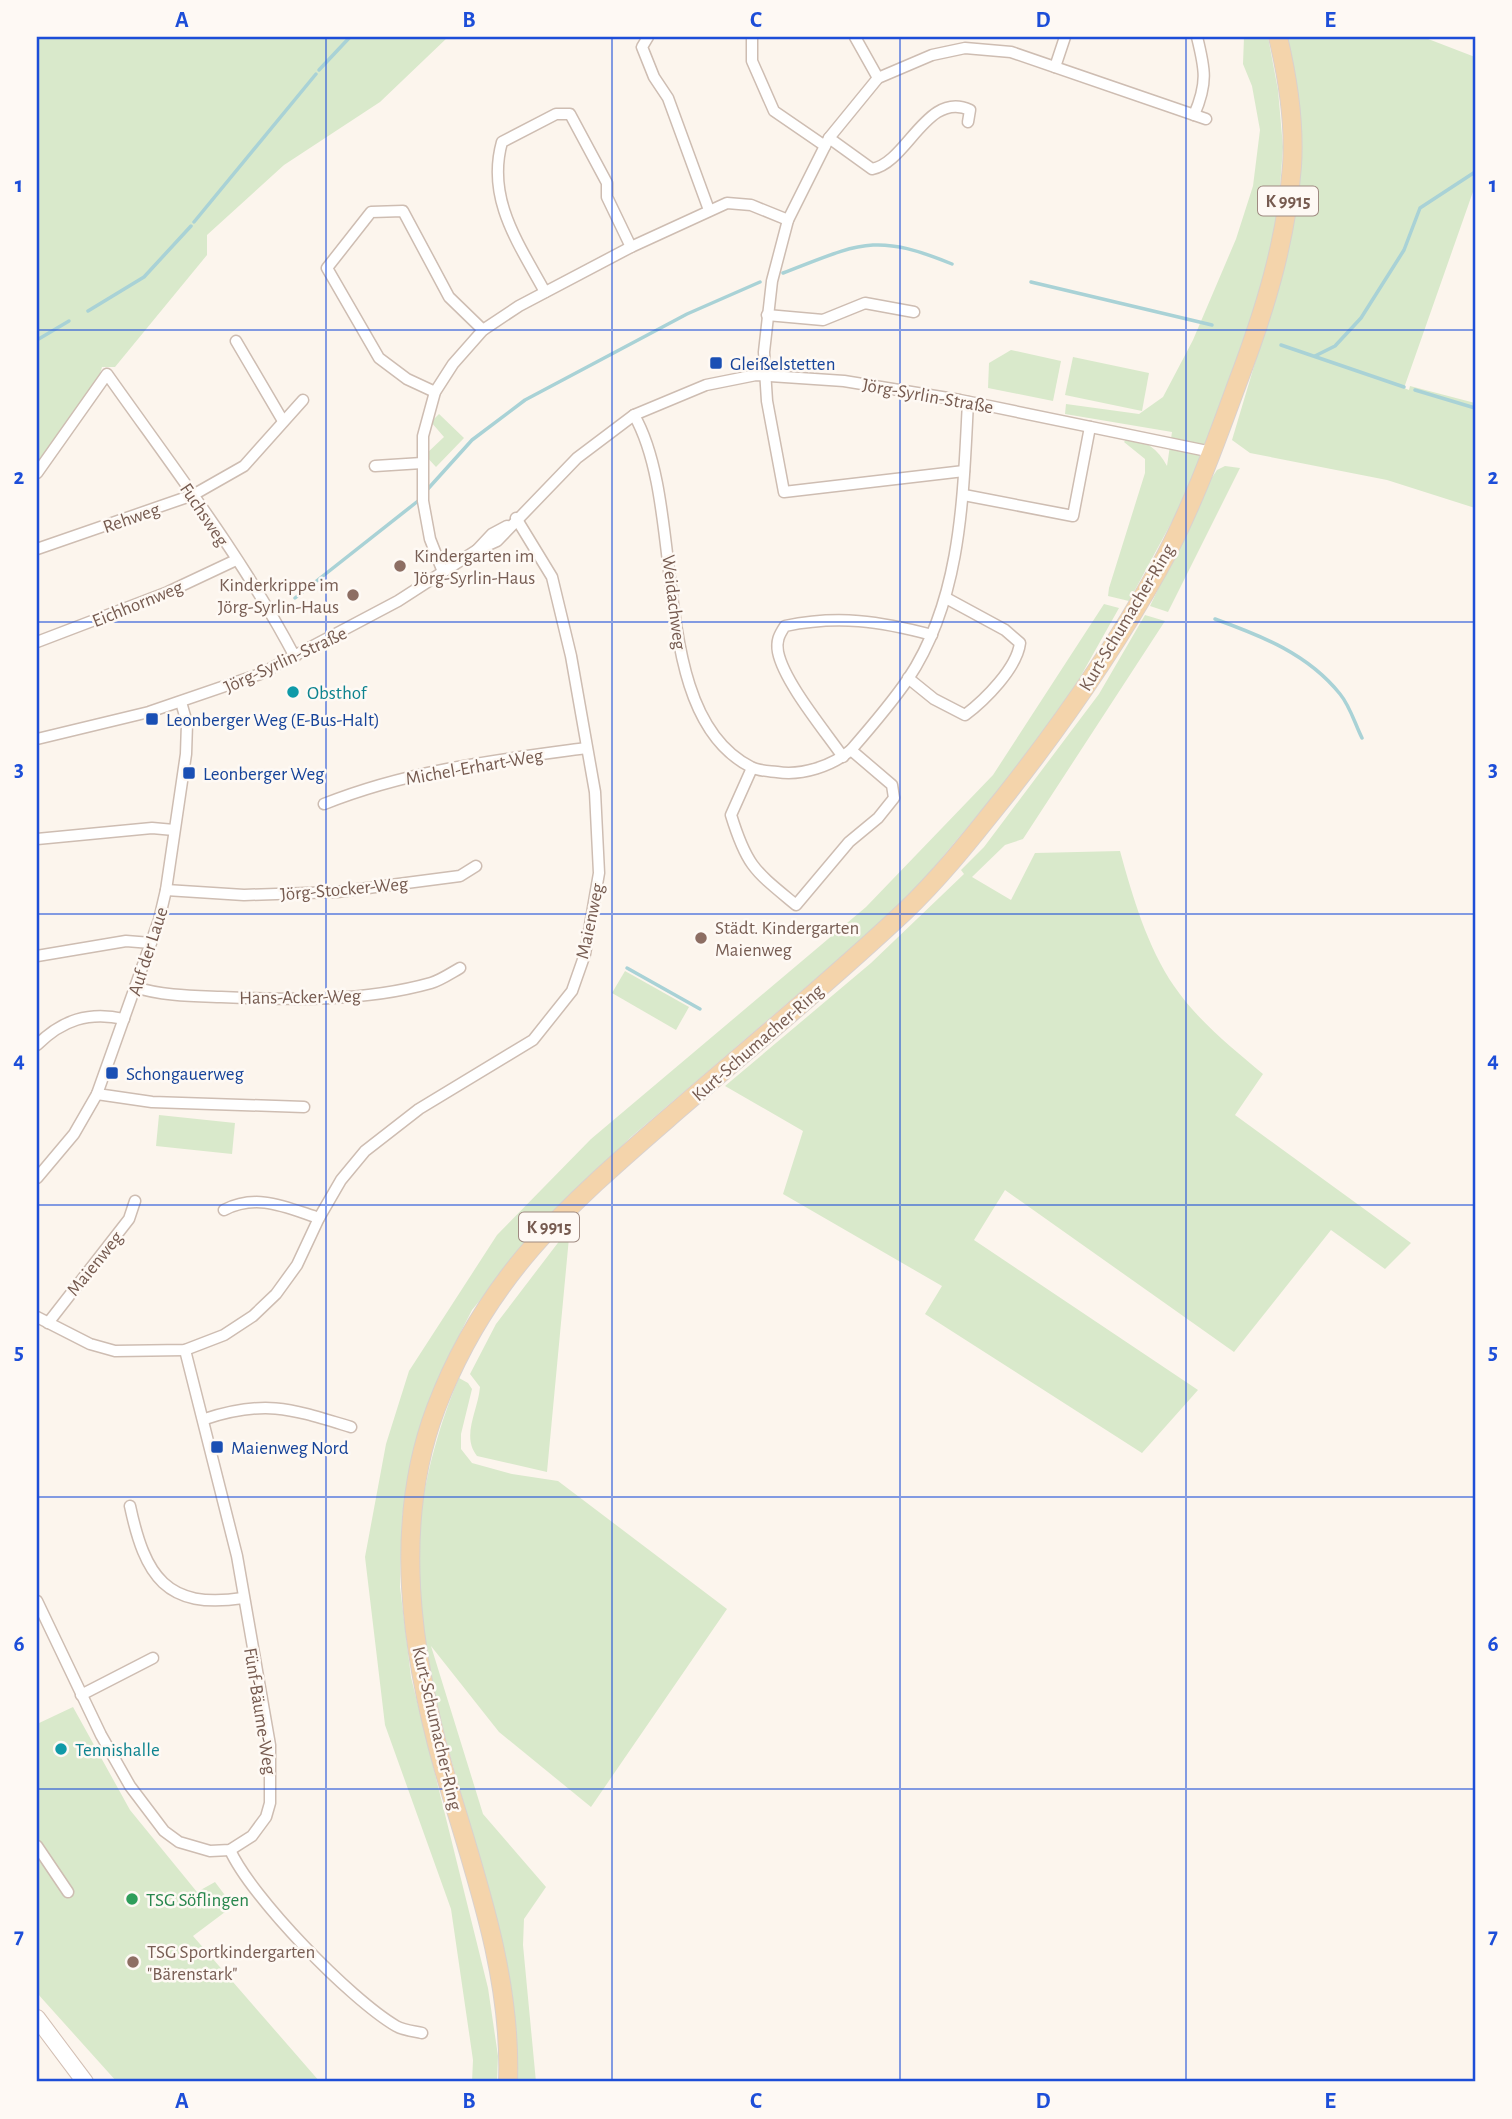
<svg xmlns="http://www.w3.org/2000/svg" width="1512" height="2119" viewBox="0 0 1512 2119" font-family="'Alegreya Sans',sans-serif">
<style>
.green{fill:#d9e9cb}
.lines{fill:none;stroke-linecap:round;stroke-linejoin:round}
.stream{stroke:#a9d2d6;stroke-width:3.5}
.street-casing{stroke:#cebdb2;stroke-width:13}
.secondary-casing{stroke:#d3bfb3;stroke-width:18}
.primary-casing{stroke:#d9d1ce;stroke-width:20}
.street{stroke:#fff;stroke-width:10}
.secondary{stroke:#fff;stroke-width:16}
.primary{stroke:#f4d4ab;stroke-width:18}
.grid{fill:none;stroke:#1d4ed8;stroke-width:2;stroke-opacity:0.55}
.transit-dot{fill:#1a4fb4;stroke:#fef9f4;stroke-width:2.5}
.education-dot{fill:#8d6e63;stroke:#fef9f4;stroke-width:2.5}
.culture-dot{fill:#0f9aa8;stroke:#fef9f4;stroke-width:2.5}
.leisure-dot{fill:#2e9e5b;stroke:#fef9f4;stroke-width:2.5}
.labels{text-anchor:middle;stroke-width:5;stroke-linejoin:round;paint-order:stroke}
.shield{fill:#fef9f4;stroke:#9f8a81;stroke-width:2}
.shield-label{font-size:18px;font-weight:bold;fill:#765b50}
.transit-label{font-size:19px;fill:#164399;stroke:#fef9f4;text-anchor:start}
.street-label{font-size:19px;fill:#765b50;stroke:#fef9f4}
.education-label{font-size:19px;fill:#785e54;stroke:#fef9f4;text-anchor:start}
.culture-label{font-size:19px;fill:#0d838f;stroke:#fef9f4;text-anchor:start}
.leisure-label{font-size:19px;fill:#27864d;stroke:#fef9f4;text-anchor:start}
.neatline{fill:none;stroke:#1d4ed8;stroke-width:2.5}
.grid-label{font-size:23px;text-anchor:middle;font-weight:bold;fill:#1d4ed8}
</style>
<rect width="100%" height="100%" fill="#fcf5ed"/>
<g class="green">
<polygon points="37,37 448,37 380,102 284,165 207,235 207,255 115,367 102,367 99,377 37,466"/>
<path d="M1244,37h24l10,53 5,57 -5,68 -6,34 -20,73 -63,168 -60,111 -21,-5 1,-8 36,-115v-14l-21,-17 3,-4c19,2 31,11 40,28l5,-34 -107,-18 1,-10 73,10 24,-17 30,-57 43,-101 17,-53 7,-56 -8,-44 -9,-22z"/>
<polygon points="1287,37 1423,37 1475,57 1475,186 1404,388 1409,390 1410,386 1475,403 1475,508 1387,480 1250,453 1232,440 1281,276 1297,180"/>
<polygon points="1011,350 1061,361 1053,401 988,388 989,363"/>
<polygon points="1073,357 1149,373 1142,411 1065,395"/>
<polygon points="439,414 464,438 436,467 425,455 444,437 431,422"/>
<polygon points="1225,466 1240,468 1168,612 1150,606 1211,479 1217,470"/>
<polygon points="1104,604 1119,608 1069,697 1026,757 904,903 631,1137 540,1226 472,1310 447,1359 417,1443 402,1517 400,1587 411,1677 488,1988 498,2056 497,2082 472,2082 473,2060 451,1909 385,1725 365,1557 386,1444 409,1371 497,1235 591,1139 866,907 993,775"/>
<path d="M1145,615l20,6 -142,218 -18,6 -33,32 39,23 24,-47 85,-2c13,47 27,95 54,135 23,34 58,62 89,88l-28,41 176,128 -26,26 -54,-39 -97,122 -229,-162 -31,50 224,150 -56,63 -217,-139 17,-28 -159,-92 20,-63 -78,-45 146,-123 93,-89 -3,-4 23,-23 115,-153z"/>
<polygon points="625,971 689,1007 676,1030 612,993"/>
<polygon points="159,1115 235,1123 232,1154 156,1146"/>
<path d="M570,1227l-23,245 -70,-16c-16,-20 1,-45 3,-69l-10,-13 26,-50z"/>
<path d="M459,1378l9,5 4,6 -11,45v15l11,14 40,11 46,7 169,128 -136,198 -92,-75 -68,-86 52,168 63,73 -22,32 -1,26 13,137h-19c5,-112 -36,-214 -65,-320 -18,-65 -35,-136 -34,-204 0,-57 18,-127 41,-180z"/>
<polygon points="73,1707 130,1810 197,1892 215,1882 233,1906 193,1936 320,2082 117,2082 37,1993 37,1724"/>
</g>
<g class="lines">
<g class="stream">
<polyline points="319,70 350,37"/>
<polyline points="194,222 316,74"/>
<path d="M783,273c76,-29 91,-41 169,-9"/>
<polyline points="1031,282 1212,325"/>
<polyline points="88,311 144,277 191,226"/>
<polyline points="37,340 69,321"/>
<polyline points="1281,345 1404,387"/>
<polyline points="1315,356 1335,346 1361,318 1404,250 1420,208 1475,172"/>
<polyline points="1415,390 1475,408"/>
<polyline points="426,491 472,440 525,400 687,314 760,282"/>
<polyline points="295,598 418,501"/>
<path d="M1215,619c47,17 93,35 125,75 10,12 15,30 22,44"/>
<polyline points="627,968 700,1009"/>
</g>
<defs>
<g id="street">
<polyline points="648,37 642,47 654,77 668,98 709,210"/>
<polyline points="752,37 752,61 774,111 825,146"/>
<polyline points="855,37 878,78"/>
<polyline points="1055,67 1065,37"/>
<path d="M1194,115c14,-32 11,-46 3,-78"/>
<path d="M829,138l43,31c35,-6 55,-79 98,-59l-2,12"/>
<path d="M545,292c-26,-48 -59,-93 -43,-150l54,-28h14l37,69v14l24,50"/>
<polyline points="767,315 823,320 865,303 914,312"/>
<polyline points="236,341 283,421"/>
<polyline points="435,392 407,379 379,358 327,268 371,212 403,211 449,297 483,330"/>
<path d="M634,415c54,94 12,299 117,352 7,4 18,4 26,5 25,4 55,-6 74,-22 20,-23 40,-46 57,-71 54,-81 55,-183 60,-277"/>
<polyline points="375,466 422,463"/>
<polyline points="964,471 784,492 767,401 765,370 764,352 772,281 788,220 829,138 878,78 932,55 965,48 1011,52 1206,119"/>
<path d="M37,473l70,-99c65,92 136,184 188,283"/>
<polyline points="964,495 1073,516 1090,427"/>
<polyline points="37,549 193,495 244,466 303,400"/>
<polyline points="477,550 497,541 577,458 634,415 706,385 756,375 844,381 960,400 1212,452"/>
<polyline points="443,572 430,539 423,501 423,436 435,392 453,364 483,330 519,306 631,247 727,203 751,205 788,220"/>
<polyline points="37,642 168,592 236,560"/>
<path d="M908,678l26,21 31,16c20,-15 52,-47 55,-72l-15,-13 -59,-32"/>
<polyline points="37,739 149,712 260,674 398,601 477,550 492,534 507,526"/>
<path d="M843,757c-18,-26 -59,-75 -65,-105 -2,-11 1,-17 7,-26 53,-11 95,-5 147,9"/>
<path d="M752,768l-21,47c16,52 24,56 65,90l53,-63 29,-24 16,-20 -2,-13 -41,-35"/>
<path d="M324,804c85,-34 172,-44 262,-56"/>
<polyline points="37,839 152,828 174,830"/>
<polyline points="166,890 244,895 337,892 460,876 476,866"/>
<polyline points="37,956 126,941 151,943"/>
<path d="M135,987c27,9 58,9 86,10 70,3 142,5 210,-14 10,-3 20,-10 29,-15"/>
<path d="M37,1045c25,-25 52,-34 87,-26"/>
<polyline points="97,1094 152,1102 304,1107"/>
<polyline points="37,1178 74,1134 97,1094 159,920 166,890 186,754 187,723 181,702"/>
<path d="M224,1210c33,-17 61,-3 95,8"/>
<polyline points="37,1317 90,1344 115,1351 185,1350 224,1335 253,1316 276,1294 297,1265 319,1218 341,1180 365,1151 419,1109 533,1040 572,991 585,954 599,873 595,792 571,656 552,577 516,518"/>
<polyline points="48,1323 129,1219 135,1201"/>
<path d="M205,1419c61,-20 87,-10 146,8"/>
<path d="M130,1506c15,70 36,104 113,92"/>
<polyline points="37,1601 101,1735 130,1786 164,1831 179,1842 210,1851 230,1850 252,1836 266,1817 270,1803 270,1745 237,1556 185,1350"/>
<polyline points="81,1695 153,1658"/>
<polyline points="37,1846 68,1892"/>
<path d="M230,1850c21,47 120,149 166,176 7,4 17,5 26,7"/>
</g>
<polyline id="secondary" points="37,2018 85,2082"/>
<path id="primary" d="M508,2082c4,-108 -34,-210 -64,-312 -33,-117 -52,-246 -8,-362 52,-137 137,-207 244,-300 75,-65 152,-128 224,-196 37,-35 69,-76 101,-116 56,-71 109,-147 153,-226 33,-59 56,-123 79,-186 27,-71 49,-141 55,-218 3,-44 -4,-87 -14,-129"/>
</defs>
<use href="#street" class="street-casing"/>
<use href="#secondary" class="secondary-casing"/>
<use href="#primary" class="primary-casing"/>
<use href="#street" class="street"/>
<use href="#secondary" class="secondary"/>
<use href="#primary" class="primary"/>
</g>
<path class="grid" d="M326,37v2045M612,37v2045M900,37v2045M1186,37v2045M37,330h1438M37,622h1438M37,914h1438M37,1205h1438M37,1497h1438M37,1789h1438"/>
<g class="transit-dot">
<rect x="709" y="356" width="14" height="14" rx="3.5"/>
<rect x="145" y="712" width="14" height="14" rx="3.5"/>
<rect x="182" y="766" width="14" height="14" rx="3.5"/>
<rect x="105" y="1066" width="14" height="14" rx="3.5"/>
<rect x="210" y="1440" width="14" height="14" rx="3.5"/>
</g>
<g class="education-dot">
<circle cx="400" cy="566" r="7"/>
<circle cx="353" cy="595" r="7"/>
<circle cx="701" cy="938" r="7"/>
<circle cx="133" cy="1962" r="7"/>
</g>
<g class="culture-dot">
<circle cx="293" cy="692" r="7"/>
<circle cx="61" cy="1749" r="7"/>
</g>
<circle class="leisure-dot" cx="132" cy="1899" r="7"/>
<g class="labels">
<g class="shield">
<rect x="1258" y="186.5" width="60" height="29" rx="5"/>
<rect x="519" y="1212.5" width="60" height="29" rx="5"/>
</g>
<g class="shield-label">
<text x="1288" y="207">K 9915</text>
<text x="549" y="1233">K 9915</text>
</g>
<g class="transit-label">
<text x="730" y="370">Gleißelstetten</text>
<text x="166" y="726">Leonberger Weg (E-Bus-Halt)</text>
<text x="203" y="780">Leonberger Weg</text>
<text x="126" y="1080">Schongauerweg</text>
<text x="231" y="1454">Maienweg Nord</text>
</g>
<g class="street-label">
<text transform="translate(928 395) rotate(10)" y="7">Jörg-Syrlin-Straße</text>
<text transform="translate(205 514) rotate(56)" y="7">Fuchsweg</text>
<text transform="translate(131 517) rotate(-19)" y="7">Rehweg</text>
<text transform="translate(675 602) rotate(83)" y="7">Weidachweg</text>
<text transform="translate(137 603) rotate(-22)" y="7">Eichhornweg</text>
<text transform="translate(1126 617) rotate(-59)" y="7">Kurt-Schumacher-Ring</text>
<text transform="translate(285 659) rotate(-25)" y="7">Jörg-Syrlin-Straße</text>
<text transform="translate(474 766) rotate(-10)" y="7">Michel-Erhart-Weg</text>
<text transform="translate(344 888) rotate(-5)" y="7">Jörg-Stocker-Weg</text>
<text transform="translate(589 921) rotate(-78)" y="7">Maienweg</text>
<text transform="translate(147 951) rotate(-72)" y="7">Auf der Laue</text>
<text transform="translate(300 996) rotate(-1)" y="7">Hans-Acker-Weg</text>
<text transform="translate(757 1042) rotate(-41)" y="7">Kurt-Schumacher-Ring</text>
<text transform="translate(94 1263) rotate(-51)" y="7">Maienweg</text>
<text transform="translate(261 1711) rotate(81)" y="7">Fünf-Bäume-Weg</text>
<text transform="translate(438 1728) rotate(77)" y="7">Kurt-Schumacher-Ring</text>
</g>
<g class="education-label">
<text x="414" y="562">Kindergarten im<tspan x="414" dy="22">Jörg-Syrlin-Haus</tspan></text>
<text x="339" y="591" text-anchor="end">Kinderkrippe im<tspan x="339" dy="22">Jörg-Syrlin-Haus</tspan></text>
<text x="715" y="934">Städt. Kindergarten<tspan x="715" dy="22">Maienweg</tspan></text>
<text x="147" y="1958">TSG Sportkindergarten<tspan x="147" dy="22">"Bärenstark"</tspan></text>
</g>
<g class="culture-label">
<text x="307" y="699">Obsthof</text>
<text x="75" y="1756">Tennishalle</text>
</g>
<g class="leisure-label">
<text x="146" y="1906">TSG Söflingen</text>
</g>
</g>
<rect width="1512" height="2119" fill="none" stroke="#fef9f4" stroke-width="77"/>
<rect x="38" y="38" width="1436" height="2042" class="neatline"/>
<g class="grid-label">
<text x="182" y="27">A</text>
<text x="469" y="27">B</text>
<text x="756" y="27">C</text>
<text x="1043" y="27">D</text>
<text x="1330" y="27">E</text>
<text x="19" y="192">1</text>
<text x="1493" y="192">1</text>
<text x="19" y="484">2</text>
<text x="1493" y="484">2</text>
<text x="19" y="776">3</text>
<text x="1493" y="776">3</text>
<text x="19" y="1067">4</text>
<text x="1493" y="1067">4</text>
<text x="19" y="1359">5</text>
<text x="1493" y="1359">5</text>
<text x="19" y="1651">6</text>
<text x="1493" y="1651">6</text>
<text x="19" y="1943">7</text>
<text x="1493" y="1943">7</text>
<text x="182" y="2108">A</text>
<text x="469" y="2108">B</text>
<text x="756" y="2108">C</text>
<text x="1043" y="2108">D</text>
<text x="1330" y="2108">E</text>
</g>
</svg>
